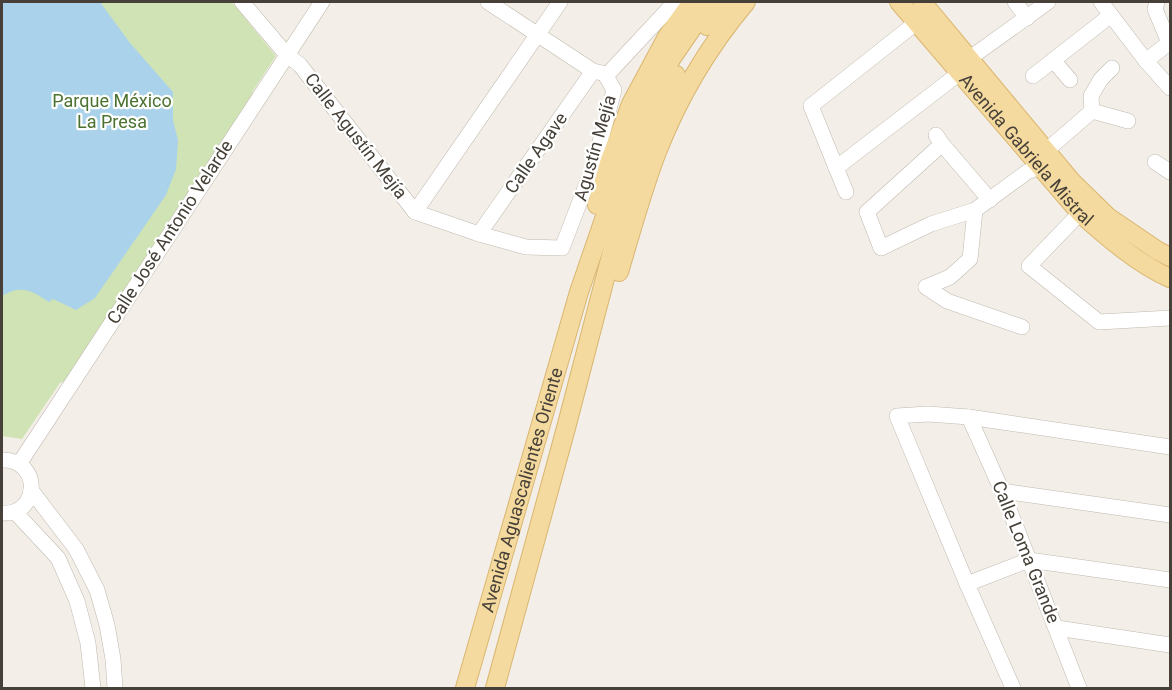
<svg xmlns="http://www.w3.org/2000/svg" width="1172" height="690" viewBox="0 0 1172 690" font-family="Roboto,sans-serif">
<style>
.green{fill:#d0e3b5}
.water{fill:#aad2ea}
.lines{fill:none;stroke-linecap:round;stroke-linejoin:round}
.minor-casing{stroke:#c0b9af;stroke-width:16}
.major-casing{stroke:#d9b670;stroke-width:20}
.minor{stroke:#fff;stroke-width:15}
.major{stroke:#f5da9f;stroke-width:18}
.labels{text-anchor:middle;stroke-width:4.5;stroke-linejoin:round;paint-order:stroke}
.park-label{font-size:18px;fill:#4b7230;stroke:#fff}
.street-label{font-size:18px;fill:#464038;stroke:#fff}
</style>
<rect width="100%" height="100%" fill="#f3efe8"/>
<polygon class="green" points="2,2 232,2 276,56 253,91 250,104 67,380 60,383 22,439 2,436"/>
<path class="water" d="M2,2h98l30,41 43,49v28l5,20 -1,15 -1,14 -10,26 -71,103 -19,12 -23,-11 -4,3c-17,-11 -27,-18 -47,-6z"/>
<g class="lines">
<defs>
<g id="minor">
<polyline points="242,2 287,55 300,65 415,212 479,234 526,247 562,248 592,170 607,117 614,90 606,76"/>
<polyline points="488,2 593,71 602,73"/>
<polyline points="1015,2 1027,18"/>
<polyline points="1101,2 1146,61 1170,88"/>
<polyline points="1157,2 1155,9 1169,43"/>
<polyline points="970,58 1048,2"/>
<polyline points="1053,60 1070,80"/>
<polyline points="1146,61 1170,42"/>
<polyline points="606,76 675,2"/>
<polyline points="1033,76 1111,15"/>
<polyline points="1092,111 1091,96 1101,79 1112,68"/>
<polyline points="936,135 942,144 990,200"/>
<polyline points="942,144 867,212 881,248 931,224 975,210 1027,172 1049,163"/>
<polyline points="1047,150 1092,111 1128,121"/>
<polyline points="1155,162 1170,172"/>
<polyline points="836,168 961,72"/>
<polyline points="846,192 811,106 917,22"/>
<polyline points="415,212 560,2"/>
<polyline points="1080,213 1029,266 1099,322 1170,318"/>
<polyline points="479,234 593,71"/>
<polyline points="926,287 947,301 1022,327"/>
<polyline points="926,287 950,277 970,259 975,210"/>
<polyline points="969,417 1002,491 1079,688"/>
<path d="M2,460c40,-1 38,56 0,53"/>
<polyline points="19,464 322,2"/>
<polyline points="31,490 76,549 97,590 107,625 113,659 115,688"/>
<polyline points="1002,491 1170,515"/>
<polyline points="15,512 58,558 77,601 88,643 93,688"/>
<polyline points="967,584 1029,560 1170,580"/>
<polyline points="1057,628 1170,645"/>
<polyline points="1013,688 967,584 897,416 928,414 969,417 1170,447"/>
</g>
<g id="major">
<path id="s1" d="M899,2l181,211c27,24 58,51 90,65"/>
<polyline points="922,2 1072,182 1108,217 1158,251 1170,257"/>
<polyline points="707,26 726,2"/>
<polyline points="597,205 609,163 631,104 667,37 692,2"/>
<path d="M619,272c12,-40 23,-81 38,-120 21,-54 52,-106 89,-150"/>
<path id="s2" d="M465,688l114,-396 53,-154 19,-41 20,-38 39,-57"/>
<polyline points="495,688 566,428 626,198 641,150 661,104 676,75"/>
</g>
</defs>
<use href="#minor" class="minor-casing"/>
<use href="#major" class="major-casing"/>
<use href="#minor" class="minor"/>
<use href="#major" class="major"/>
</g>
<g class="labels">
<g class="park-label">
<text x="112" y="107">Parque México<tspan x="112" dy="21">La Presa</tspan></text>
</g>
<g class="street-label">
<text transform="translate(356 136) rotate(52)" y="6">Calle Agustín Mejía</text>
<text transform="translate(595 148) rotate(-74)" y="6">Agustín Mejía</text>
<text dy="6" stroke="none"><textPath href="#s1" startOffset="195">Avenida Gabriela Mistral</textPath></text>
<text transform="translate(536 153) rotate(-55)" y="6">Calle Agave</text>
<text transform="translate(170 232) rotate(-57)" y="6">Calle José Antonio Velarde</text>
<text dy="6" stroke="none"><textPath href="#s2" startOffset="206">Avenida Aguascalientes Oriente</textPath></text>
<text transform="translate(1026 552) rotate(68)" y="6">Calle Loma Grande</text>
</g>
</g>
<rect width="1172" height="690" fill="none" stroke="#464038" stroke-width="6"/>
</svg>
